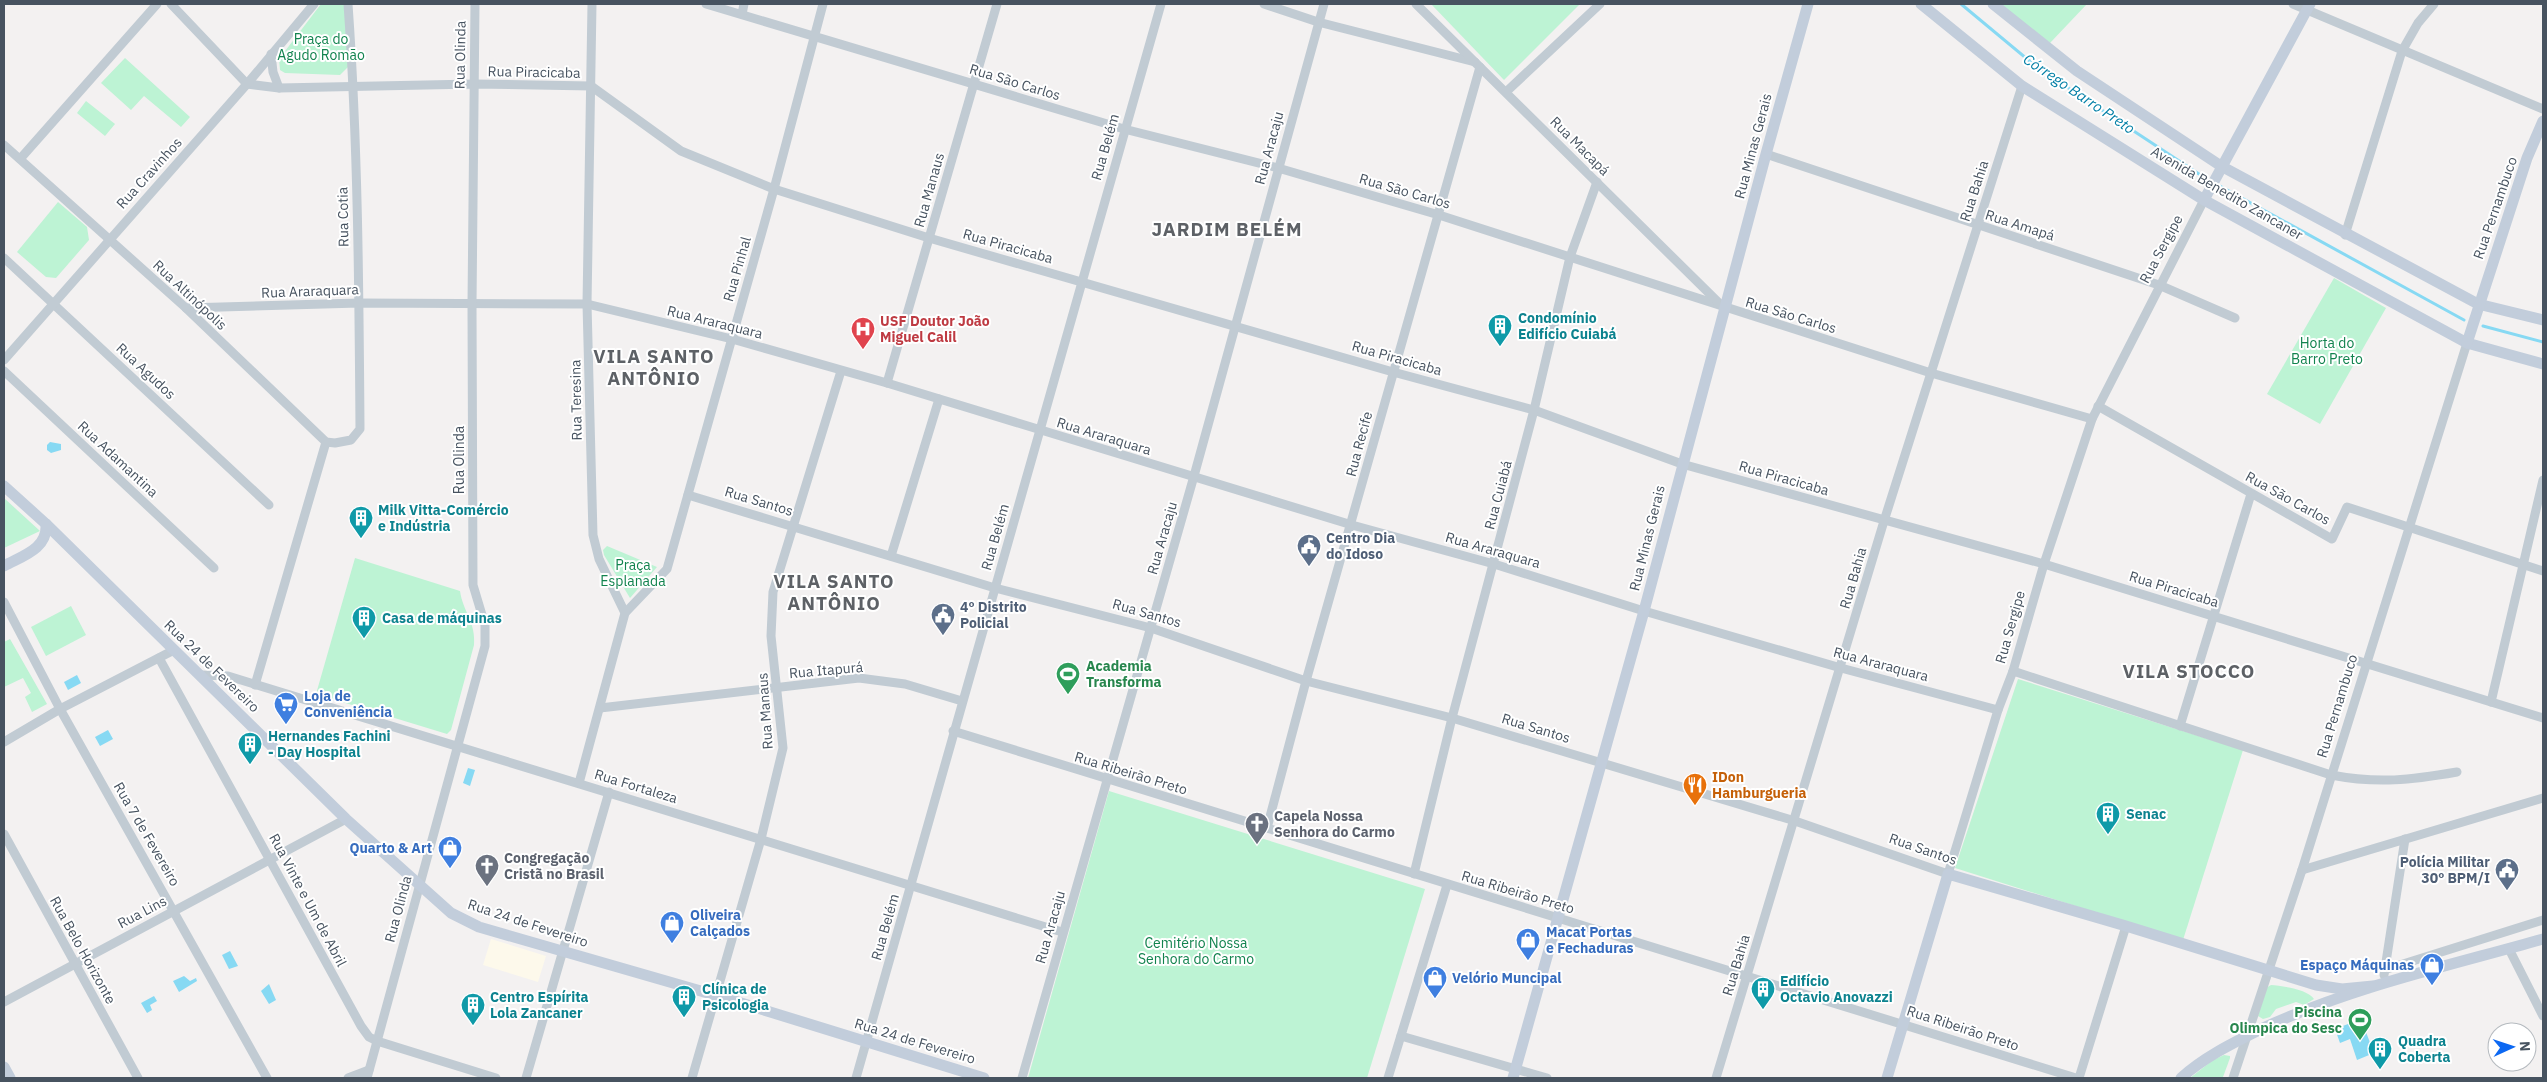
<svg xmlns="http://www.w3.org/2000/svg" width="2547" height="1082" viewBox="0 0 2547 1082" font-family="'IBM Plex Sans',sans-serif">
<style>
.commercial{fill:#fdf9eb}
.green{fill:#bdf3d4}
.water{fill:#87d9f3}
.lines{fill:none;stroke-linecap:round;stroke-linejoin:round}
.stream{stroke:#87d9f3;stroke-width:3}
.street{stroke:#c1cbd3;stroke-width:9}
.secondary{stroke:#c2cddb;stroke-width:11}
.labels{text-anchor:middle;stroke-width:4;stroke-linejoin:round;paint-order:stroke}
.park-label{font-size:14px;fill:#11834e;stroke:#fff}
.street-label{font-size:14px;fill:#475360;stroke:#fff}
.culture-label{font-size:14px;font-weight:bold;fill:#0d838f;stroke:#fff;text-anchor:start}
.health-label{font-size:14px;font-weight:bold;fill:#be3a42;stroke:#fff;text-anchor:start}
.service-label{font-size:14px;font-weight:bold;fill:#4e5e75;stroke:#fff;text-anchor:start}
.leisure-label{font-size:14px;font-weight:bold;fill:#27864d;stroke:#fff;text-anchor:start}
.shop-label{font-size:14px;font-weight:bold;fill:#366cbe;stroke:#fff;text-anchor:start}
.food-label{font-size:14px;font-weight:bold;fill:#c56008;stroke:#fff;text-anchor:start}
.worship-label{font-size:14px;font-weight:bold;fill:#5b616d;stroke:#fff;text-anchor:start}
.water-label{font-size:15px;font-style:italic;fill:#0480a7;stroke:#fff}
.district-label{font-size:19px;font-weight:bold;letter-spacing:1px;fill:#5d6166;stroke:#fff}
</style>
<rect width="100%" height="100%" fill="#f3f1f1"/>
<polygon class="commercial" points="491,939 546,956 538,982 483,965"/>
<g class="green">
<polygon points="321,4 345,4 349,66 340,75 285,73 280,70 279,59"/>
<polygon points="1431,4 1580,4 1504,80"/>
<polygon points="1999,4 2087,4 2050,43"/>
<polygon points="125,58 190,117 181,127 144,96 131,110 101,83"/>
<polygon points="86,101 115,124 105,136 77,113"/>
<polygon points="58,202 87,227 89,240 56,278 46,277 17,252"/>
<polygon points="2334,278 2386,308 2320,424 2267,394"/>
<polygon points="4,498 40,531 4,548"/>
<polygon points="607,546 657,567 630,598 604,555 603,550"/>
<path d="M355,558l105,33c3,21 16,31 14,54l-23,85 -4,4 -131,-40z"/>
<polygon points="71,606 86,635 46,656 31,627"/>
<polygon points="10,639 47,704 32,712 25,697 31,693 23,678 4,687 4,642"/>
<polygon points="2018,679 2243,750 2183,940 1955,868"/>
<polygon points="1109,791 1425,889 1367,1078 1028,1078"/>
<path d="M2271,985c11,1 37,4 43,14l-10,6 -8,-3 -20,7 -6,8 -7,2 -5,-3 8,-28z"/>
<polygon points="2224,1055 2230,1056 2230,1058 2223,1077 2190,1078 2213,1060"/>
</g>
<g class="water">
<polygon points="50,442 61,444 61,450 51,453 47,450 47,445"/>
<polygon points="77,675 81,683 68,690 64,682"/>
<polygon points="108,730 113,739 100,746 95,737"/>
<polygon points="468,768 475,770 470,786 463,783"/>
<polygon points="230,951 238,966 229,969 222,955"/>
<polygon points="184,976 190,981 196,978 197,981 179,992 173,981"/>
<polygon points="269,984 276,1000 269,1004 261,991"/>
<polygon points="154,996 157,1001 150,1005 152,1010 147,1013 141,1003"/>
<polygon points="2361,1019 2374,1053 2357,1060 2350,1039 2340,1043 2335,1029"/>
</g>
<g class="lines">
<g class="stream">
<polyline points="1961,4 2038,68 2202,176"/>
<polyline points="2218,185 2464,320"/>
<polyline points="2483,326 2543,342"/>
</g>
<g class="street">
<polyline points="171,4 247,84"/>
<polyline points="706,4 1124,129 1278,168 1439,215 1931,373 2092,419"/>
<polyline points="1264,4 1318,22 1475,62"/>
<polyline points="1416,4 1722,306"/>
<polyline points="2293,4 2543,109"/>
<polyline points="742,14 744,4"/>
<polyline points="271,54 273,72 279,88"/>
<polyline points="247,84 279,88 474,84 591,86 681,151 774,189 929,238 1393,372 1534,410 1682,464 2044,564 2543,718"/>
<polyline points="1506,92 1600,4"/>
<path d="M4,145l182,163 140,134 9,1 16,-3 9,-11c-1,-142 -2,-284 -12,-425"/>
<polyline points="1766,154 2159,285 2235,318"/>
<polyline points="20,159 157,4"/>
<polyline points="2345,235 2402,51 2418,23 2434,4"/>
<polyline points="4,258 269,505"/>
<polyline points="186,308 359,303 587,304 732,339 887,383 1352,525 1494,564 1644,611 1841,668 1998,710"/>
<polyline points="4,360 247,84 314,4"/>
<polyline points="4,371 214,568"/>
<polyline points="887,383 997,4"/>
<polyline points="2098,406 2332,539 2347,507 2543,571"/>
<polyline points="688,495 995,588 1151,628 1306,681 1452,718 1795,821 1948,874 1998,710 2013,671 2044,564 2092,419 2204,200"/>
<polyline points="891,556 939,399"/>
<polyline points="4,602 60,709 267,1078"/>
<polyline points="625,613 667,569 774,189 823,4"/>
<polyline points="159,658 361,1026 369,1037 377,1041 496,1078"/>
<path d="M2013,671l318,104c47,9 80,5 126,-3"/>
<polyline points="201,675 228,676 1062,932"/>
<polyline points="255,685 326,442"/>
<polyline points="2491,702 2543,480"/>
<polyline points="600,708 859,678 905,684 962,701"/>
<polyline points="2180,726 2251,494"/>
<polyline points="953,731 2076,1078"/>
<polyline points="4,742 60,709 174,650"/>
<polyline points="579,783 625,613 599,559 593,535 587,304 592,4"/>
<polyline points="1267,828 1306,681 1480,67"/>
<polyline points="4,834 138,1078"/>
<polyline points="2302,870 2543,798"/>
<polyline points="1414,874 1452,718 1534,410 1570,257 1597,182"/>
<polyline points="2509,949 2543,1016"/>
<polyline points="2384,970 2543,920"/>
<polyline points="2384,975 2405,839"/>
<polyline points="4,1002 346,819"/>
<polyline points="1401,1036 1547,1078"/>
<polyline points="348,1078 369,1070"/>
<polyline points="367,1078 485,646 485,625 473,585 472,304 475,4"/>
<polyline points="526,1078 609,792"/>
<polyline points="692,1078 761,839 783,748 771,636 773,592 841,371"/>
<polyline points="856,1078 1161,4"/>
<polyline points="1022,1078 1194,476 1324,4"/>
<polyline points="1388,1078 1447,885"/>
<polyline points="1716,1078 1884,521 2022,86"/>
<polyline points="2079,1078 2126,926"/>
<polyline points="2233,1078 2302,870 2467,343"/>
</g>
<g class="secondary">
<polyline points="1921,4 2022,86 2204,200 2467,343 2543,364"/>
<polyline points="1993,4 2077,71 2221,166 2478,304 2543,320"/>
<polyline points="2204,200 2310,4"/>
<polyline points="2467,343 2527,158 2543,121"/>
<polyline points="4,486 46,524 346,819 451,913 479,927 725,998 984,1078"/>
<path d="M4,566c18,-10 44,-17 42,-42"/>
<polyline points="4,1067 10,1078"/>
<polyline points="1513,1078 1644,611 1766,154 1808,4"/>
<polyline points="1887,1078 1948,874 2126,926 2316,985 2342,989 2373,986"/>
<path d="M2181,1078c23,-21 52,-35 80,-49 90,-42 187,-63 282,-90"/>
</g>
</g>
<defs>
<symbol id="building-pin" viewBox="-11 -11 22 30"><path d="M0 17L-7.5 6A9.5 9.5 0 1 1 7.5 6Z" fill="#0f9aa8" stroke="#fff"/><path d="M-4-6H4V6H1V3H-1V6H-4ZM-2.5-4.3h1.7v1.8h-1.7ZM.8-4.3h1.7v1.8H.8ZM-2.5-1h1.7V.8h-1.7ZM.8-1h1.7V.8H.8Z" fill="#fff"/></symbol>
<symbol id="hospital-pin" viewBox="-11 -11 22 30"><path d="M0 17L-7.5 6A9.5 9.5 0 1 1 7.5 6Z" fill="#e0444e" stroke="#fff"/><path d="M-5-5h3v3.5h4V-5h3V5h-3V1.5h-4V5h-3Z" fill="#fff"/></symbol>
<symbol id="civic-pin" viewBox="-11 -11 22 30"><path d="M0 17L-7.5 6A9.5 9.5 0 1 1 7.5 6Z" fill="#5c6f8a" stroke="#fff"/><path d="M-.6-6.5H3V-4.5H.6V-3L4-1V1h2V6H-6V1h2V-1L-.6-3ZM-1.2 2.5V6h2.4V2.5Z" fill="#fff"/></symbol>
<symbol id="stadium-pin" viewBox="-11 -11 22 30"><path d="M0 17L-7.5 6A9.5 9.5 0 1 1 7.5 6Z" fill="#2e9e5b" stroke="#fff"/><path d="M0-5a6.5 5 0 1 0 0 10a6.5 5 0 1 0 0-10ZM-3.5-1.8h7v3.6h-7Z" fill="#fff"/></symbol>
<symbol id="supermarket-pin" viewBox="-11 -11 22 30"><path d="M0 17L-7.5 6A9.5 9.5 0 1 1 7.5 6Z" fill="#3f7fe0" stroke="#fff"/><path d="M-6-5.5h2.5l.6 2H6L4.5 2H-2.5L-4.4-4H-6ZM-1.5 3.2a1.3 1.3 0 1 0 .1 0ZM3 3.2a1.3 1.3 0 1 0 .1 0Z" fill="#fff"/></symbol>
<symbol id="restaurant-pin" viewBox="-11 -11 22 30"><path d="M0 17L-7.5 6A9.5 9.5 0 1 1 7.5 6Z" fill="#e8710a" stroke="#fff"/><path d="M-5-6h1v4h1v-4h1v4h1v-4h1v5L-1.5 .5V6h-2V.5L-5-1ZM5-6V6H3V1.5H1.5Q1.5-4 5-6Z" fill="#fff"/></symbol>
<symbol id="church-pin" viewBox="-11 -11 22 30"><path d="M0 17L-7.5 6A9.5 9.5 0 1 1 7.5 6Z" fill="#6b7280" stroke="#fff"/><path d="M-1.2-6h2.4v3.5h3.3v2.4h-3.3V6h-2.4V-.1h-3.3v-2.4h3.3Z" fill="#fff"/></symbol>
<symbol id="shop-pin" viewBox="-11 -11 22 30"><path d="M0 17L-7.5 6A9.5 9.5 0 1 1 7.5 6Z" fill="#3f7fe0" stroke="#fff"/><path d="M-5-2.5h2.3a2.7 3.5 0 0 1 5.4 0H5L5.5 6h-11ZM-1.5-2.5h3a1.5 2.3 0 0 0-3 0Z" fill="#fff"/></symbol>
</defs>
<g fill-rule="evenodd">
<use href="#building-pin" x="1486" y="312" width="28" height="38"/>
<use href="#hospital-pin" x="849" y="315" width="28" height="38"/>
<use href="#building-pin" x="347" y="504" width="28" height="38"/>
<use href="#civic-pin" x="1295" y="532" width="28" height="38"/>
<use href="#civic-pin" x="929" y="601" width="28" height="38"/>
<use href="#building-pin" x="350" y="604" width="28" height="38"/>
<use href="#stadium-pin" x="1054" y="660" width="28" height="38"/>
<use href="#supermarket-pin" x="272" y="690" width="28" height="38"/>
<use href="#building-pin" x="236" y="730" width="28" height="38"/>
<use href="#restaurant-pin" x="1681" y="771" width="28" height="38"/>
<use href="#building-pin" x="2094" y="800" width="28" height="38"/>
<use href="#church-pin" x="1243" y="810" width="28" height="38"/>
<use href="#shop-pin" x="436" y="834" width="28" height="38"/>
<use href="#church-pin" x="473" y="852" width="28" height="38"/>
<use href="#civic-pin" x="2493" y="856" width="28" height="38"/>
<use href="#shop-pin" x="658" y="909" width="28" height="38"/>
<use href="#shop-pin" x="1514" y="926" width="28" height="38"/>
<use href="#shop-pin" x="2418" y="951" width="28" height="38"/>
<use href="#shop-pin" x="1421" y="964" width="28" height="38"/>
<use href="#building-pin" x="1749" y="975" width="28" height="38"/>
<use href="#building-pin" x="670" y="983" width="28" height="38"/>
<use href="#building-pin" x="459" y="991" width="28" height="38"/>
<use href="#stadium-pin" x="2346" y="1006" width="28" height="38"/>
<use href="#building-pin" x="2366" y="1035" width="28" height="38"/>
</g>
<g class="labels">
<g class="park-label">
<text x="321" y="44">Praça do<tspan x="321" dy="16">Agudo Romão</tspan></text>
<text x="2327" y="348">Horta do<tspan x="2327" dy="16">Barro Preto</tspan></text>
<text x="633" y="570">Praça<tspan x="633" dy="16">Esplanada</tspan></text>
<text x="1196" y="948">Cemitério Nossa<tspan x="1196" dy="16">Senhora do Carmo</tspan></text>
</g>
<g class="street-label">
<text transform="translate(460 55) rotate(-89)" y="5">Rua Olinda</text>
<text transform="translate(534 72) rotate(1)" y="5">Rua Piracicaba</text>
<text transform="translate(1015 82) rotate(17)" y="5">Rua São Carlos</text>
<text transform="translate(1580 146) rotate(45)" y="5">Rua Macapá</text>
<text transform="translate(1753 146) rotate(-75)" y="5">Rua Minas Gerais</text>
<text transform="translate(1105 147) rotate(-74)" y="5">Rua Belém</text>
<text transform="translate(1269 148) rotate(-75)" y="5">Rua Aracaju</text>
<text transform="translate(149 173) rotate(-48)" y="5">Rua Cravinhos</text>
<text transform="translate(929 190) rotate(-74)" y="5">Rua Manaus</text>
<text transform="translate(1405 191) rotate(16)" y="5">Rua São Carlos</text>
<text transform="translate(1974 191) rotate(-72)" y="5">Rua Bahia</text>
<text transform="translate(2227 193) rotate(30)" y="5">Avenida Benedito Zancaner</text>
<text transform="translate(2495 208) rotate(-71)" y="5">Rua Pernambuco</text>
<text transform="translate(343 217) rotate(-91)" y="5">Rua Cotia</text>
<text transform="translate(2020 225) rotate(18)" y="5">Rua Amapá</text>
<text transform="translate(1008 246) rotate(16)" y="5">Rua Piracicaba</text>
<text transform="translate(2161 249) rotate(-62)" y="5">Rua Sergipe</text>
<text transform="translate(737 269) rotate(-74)" y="5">Rua Pinhal</text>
<text transform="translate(310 291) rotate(-2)" y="5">Rua Araraquara</text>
<text transform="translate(190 295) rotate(43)" y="5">Rua Altinópolis</text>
<text transform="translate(1791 315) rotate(17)" y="5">Rua São Carlos</text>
<text transform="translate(715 322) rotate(14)" y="5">Rua Araraquara</text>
<text transform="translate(1397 358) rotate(16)" y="5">Rua Piracicaba</text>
<text transform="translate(146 371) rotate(43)" y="5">Rua Agudos</text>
<text transform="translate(576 400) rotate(-91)" y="5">Rua Teresina</text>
<text transform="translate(1104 436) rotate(17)" y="5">Rua Araraquara</text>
<text transform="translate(1359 444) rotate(-75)" y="5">Rua Recife</text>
<text transform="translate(118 459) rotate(43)" y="5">Rua Adamantina</text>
<text transform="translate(459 460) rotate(-90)" y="5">Rua Olinda</text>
<text transform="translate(1784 478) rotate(16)" y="5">Rua Piracicaba</text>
<text transform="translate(1498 495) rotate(-75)" y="5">Rua Cuiabá</text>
<text transform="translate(2288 498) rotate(29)" y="5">Rua São Carlos</text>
<text transform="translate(759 501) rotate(17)" y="5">Rua Santos</text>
<text transform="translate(995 537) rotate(-74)" y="5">Rua Belém</text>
<text transform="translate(1162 538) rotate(-74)" y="5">Rua Aracaju</text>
<text transform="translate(1647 538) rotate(-76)" y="5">Rua Minas Gerais</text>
<text transform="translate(1493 550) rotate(16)" y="5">Rua Araraquara</text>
<text transform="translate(1853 578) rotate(-74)" y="5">Rua Bahia</text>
<text transform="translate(2174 589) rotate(17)" y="5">Rua Piracicaba</text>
<text transform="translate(1147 613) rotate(16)" y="5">Rua Santos</text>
<text transform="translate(2010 627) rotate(-74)" y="5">Rua Sergipe</text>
<text transform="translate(1881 664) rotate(15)" y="5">Rua Araraquara</text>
<text transform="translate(212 666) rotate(44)" y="5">Rua 24 de Fevereiro</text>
<text transform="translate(826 670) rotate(-5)" y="5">Rua Itapurá</text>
<text transform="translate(2337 706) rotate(-73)" y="5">Rua Pernambuco</text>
<text transform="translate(765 711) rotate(-94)" y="5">Rua Manaus</text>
<text transform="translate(1536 728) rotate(17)" y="5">Rua Santos</text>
<text transform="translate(1131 773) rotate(17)" y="5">Rua Ribeirão Preto</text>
<text transform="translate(636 786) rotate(17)" y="5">Rua Fortaleza</text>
<text transform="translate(147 834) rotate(60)" y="5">Rua 7 de Fevereiro</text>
<text transform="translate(1923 849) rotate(19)" y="5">Rua Santos</text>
<text transform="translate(1518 892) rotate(17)" y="5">Rua Ribeirão Preto</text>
<text transform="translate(308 900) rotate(62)" y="5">Rua Vinte e Um de Abril</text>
<text transform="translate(398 909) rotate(-75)" y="5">Rua Olinda</text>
<text transform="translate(142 912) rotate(-28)" y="5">Rua Lins</text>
<text transform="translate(528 923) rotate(18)" y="5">Rua 24 de Fevereiro</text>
<text transform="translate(885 927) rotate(-74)" y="5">Rua Belém</text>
<text transform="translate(1050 927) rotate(-74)" y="5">Rua Aracaju</text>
<text transform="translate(83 950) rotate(61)" y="5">Rua Belo Horizonte</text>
<text transform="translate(1736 965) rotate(-73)" y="5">Rua Bahia</text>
<text transform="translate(1963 1028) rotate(18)" y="5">Rua Ribeirão Preto</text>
<text transform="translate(915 1041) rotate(17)" y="5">Rua 24 de Fevereiro</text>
</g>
<g class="culture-label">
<text x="1518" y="323">Condomínio<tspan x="1518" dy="16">Edifício Cuiabá</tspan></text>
<text x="378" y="515">Milk Vitta-Comércio<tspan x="378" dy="16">e Indústria</tspan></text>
<text x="382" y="623">Casa de máquinas</text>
<text x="268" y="741">Hernandes Fachini<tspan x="268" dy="16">- Day Hospital</tspan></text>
<text x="2126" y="819">Senac</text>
<text x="1780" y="986">Edifício<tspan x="1780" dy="16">Octavio Anovazzi</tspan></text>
<text x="702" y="994">Clínica de<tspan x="702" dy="16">Psicologia</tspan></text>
<text x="490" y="1002">Centro Espírita<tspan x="490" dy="16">Lola Zancaner</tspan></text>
<text x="2398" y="1046">Quadra<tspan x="2398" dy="16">Coberta</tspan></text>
</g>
<g class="health-label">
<text x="880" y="326">USF Doutor João<tspan x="880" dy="16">Miguel Calil</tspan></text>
</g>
<g class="service-label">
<text x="1326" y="543">Centro Dia<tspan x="1326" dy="16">do Idoso</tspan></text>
<text x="960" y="612">4º Distrito<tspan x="960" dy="16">Policial</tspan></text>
<text x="2490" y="867" text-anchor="end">Polícia Militar<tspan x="2490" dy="16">30º BPM/I</tspan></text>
</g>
<g class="leisure-label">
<text x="1086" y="671">Academia<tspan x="1086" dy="16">Transforma</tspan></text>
<text x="2342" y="1017" text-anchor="end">Piscina<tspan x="2342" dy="16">Olimpica do Sesc</tspan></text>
</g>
<g class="shop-label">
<text x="304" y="701">Loja de<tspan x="304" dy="16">Conveniência</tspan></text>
<text x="432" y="853" text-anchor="end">Quarto &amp; Art</text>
<text x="690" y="920">Oliveira<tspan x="690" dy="16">Calçados</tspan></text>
<text x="1546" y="937">Macat Portas<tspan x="1546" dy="16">e Fechaduras</tspan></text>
<text x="2414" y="970" text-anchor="end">Espaço Máquinas</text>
<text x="1452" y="983">Velório Muncipal</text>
</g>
<g class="food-label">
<text x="1712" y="782">IDon<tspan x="1712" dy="16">Hamburgueria</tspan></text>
</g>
<g class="worship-label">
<text x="1274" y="821">Capela Nossa<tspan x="1274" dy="16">Senhora do Carmo</tspan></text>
<text x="504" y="863">Congregação<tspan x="504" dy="16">Cristã no Brasil</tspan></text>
</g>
<g class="water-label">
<text transform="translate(2079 94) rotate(34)" y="5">Córrego Barro Preto</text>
</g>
<g class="district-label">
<text x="1227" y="236">JARDIM BELÉM</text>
<text x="654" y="363">VILA SANTO<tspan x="654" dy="22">ANTÔNIO</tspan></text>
<text x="834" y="588">VILA SANTO<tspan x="834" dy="22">ANTÔNIO</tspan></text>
<text x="2189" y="678">VILA STOCCO</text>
</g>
</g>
<rect width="2547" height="1082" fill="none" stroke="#475360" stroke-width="10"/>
<g transform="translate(2512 1047) rotate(87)"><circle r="24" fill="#ffffff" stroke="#b5babf"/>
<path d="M0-4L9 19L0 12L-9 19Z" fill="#0c68f2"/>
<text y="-8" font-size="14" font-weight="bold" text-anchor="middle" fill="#475360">N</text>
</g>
</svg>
